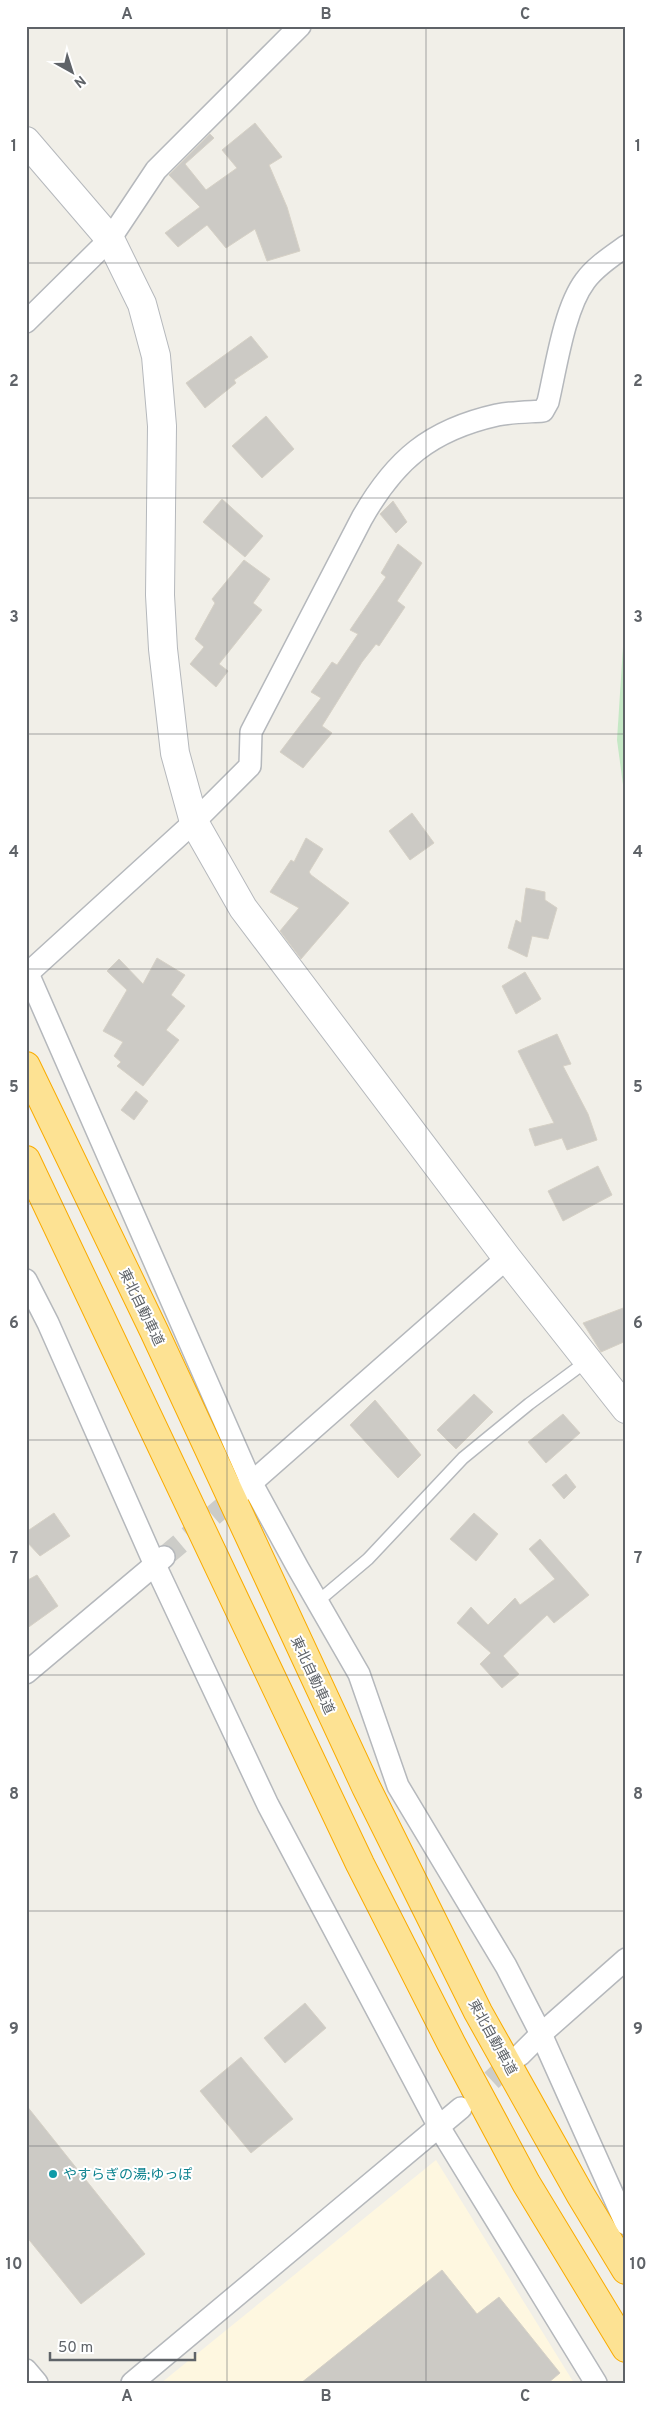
<svg xmlns="http://www.w3.org/2000/svg" width="652" height="2409" viewBox="0 0 652 2409" font-family="Overpass,'Noto Sans JP',sans-serif">
<style>
.commercial{fill:#fef7e0}
.green{fill:#c5e8c5}
.building{fill:#cccac5;stroke:#d6d1c6}
.lines{fill:none;stroke-linecap:round;stroke-linejoin:round}
.minor-tunnel{stroke:#ccccc8;stroke-width:21;stroke-dasharray:21 11;stroke-linecap:butt}
.service-casing{stroke:#b5b8bc;stroke-width:14}
.minor-casing{stroke:#b5b8bc;stroke-width:24}
.tertiary-casing{stroke:#b5b8bc;stroke-width:30}
.motorway-casing{stroke:#f9ab00;stroke-width:30}
.service{stroke:#fff;stroke-width:11}
.minor{stroke:#fff;stroke-width:21}
.tertiary{stroke:#fff;stroke-width:28}
.motorway{stroke:#fde293;stroke-width:28}
.grid{fill:none;stroke:#5f6368;stroke-width:1;stroke-opacity:0.55}
.culture-dot{fill:#0f9aa8;stroke:#fff;stroke-width:2}
.labels{text-anchor:middle;stroke-width:4;stroke-linejoin:round;paint-order:stroke}
.street-label{font-size:14px;fill:#5f6368;stroke:#fff}
.culture-label{font-size:14px;fill:#0d838f;stroke:#fff;text-anchor:start}
.neatline{fill:none;stroke:#5f6368;stroke-width:2}
.grid-label{font-size:16px;text-anchor:middle;font-weight:bold;fill:#5f6368}
</style>
<rect width="100%" height="100%" fill="#f1efe8"/>
<polygon class="commercial" points="436,2160 574,2383 161,2383"/>
<polygon class="green" points="626,600 626,807 617,740"/>
<g class="building">
<polygon points="255,123 282,157 269,165 287,207 300,251 267,261 255,229 226,248 207,225 178,247 165,233 200,207 169,175 210,134 214,138 185,164 206,190 237,168 222,150"/>
<polygon points="251,336 268,357 234,380 236,383 205,408 186,383"/>
<polygon points="266,416 294,449 262,478 232,446"/>
<polygon points="222,499 263,536 245,557 203,522"/>
<polygon points="393,501 407,522 396,533 380,514"/>
<polygon points="398,544 422,563 397,601 405,607 379,646 376,644 362,662 322,726 332,733 303,768 280,752 321,698 311,692 332,662 337,665 358,634 350,630 386,577 381,573"/>
<polygon points="244,560 270,579 253,603 262,610 219,664 228,671 216,687 190,664 204,647 195,639 215,603 212,599"/>
<polygon points="412,813 434,843 410,860 389,831"/>
<polygon points="306,838 323,849 309,872 311,875 349,903 301,959 280,931 299,908 270,892 291,860 294,862"/>
<polygon points="526,888 545,892 545,900 557,908 548,939 532,936 527,957 508,948 516,920 521,923"/>
<polygon points="157,958 185,975 171,995 185,1006 166,1030 179,1040 143,1086 117,1066 121,1062 114,1056 123,1042 103,1031 127,990 107,971 119,959 143,984"/>
<polygon points="525,972 541,999 516,1014 502,986"/>
<polygon points="557,1034 571,1064 563,1066 588,1114 597,1140 567,1150 562,1138 535,1146 529,1129 554,1123 518,1051"/>
<polygon points="136,1091 148,1101 134,1120 121,1110"/>
<polygon points="598,1166 612,1195 563,1221 548,1191"/>
<polygon points="626,1307 626,1341 601,1352 583,1323"/>
<polygon points="474,1394 493,1412 456,1449 437,1430"/>
<polygon points="375,1400 421,1455 398,1478 350,1425"/>
<polygon points="563,1414 580,1433 546,1463 528,1442"/>
<polygon points="566,1474 576,1487 564,1499 552,1485"/>
<polygon points="54,1513 70,1536 40,1556 26,1541 26,1532"/>
<polygon points="474,1513 498,1534 476,1561 450,1539"/>
<polygon points="540,1539 589,1595 554,1623 547,1615 503,1656 519,1674 502,1688 480,1664 491,1653 457,1623 471,1607 488,1625 515,1598 520,1605 555,1579 529,1549"/>
<polygon points="37,1575 58,1606 26,1629 26,1581"/>
<polygon points="305,2003 326,2028 285,2063 264,2038"/>
<polygon points="241,2057 293,2119 251,2153 200,2091"/>
<polygon points="26,2105 145,2254 81,2304 26,2236"/>
<polygon points="442,2270 477,2314 499,2297 560,2373 548,2383 301,2383"/>
</g>
<g class="lines">
<g class="minor-tunnel">
<polyline points="164,1557 242,1491"/>
<polyline points="468,2102 519,2055"/>
</g>
<defs>
<polyline id="service" points="317,1602 368,1559 463,1458 529,1404 587,1361"/>
<g id="minor">
<polyline points="26,322 110,239 156,170 300,26"/>
<polyline points="26,969 251,1482 298,1568 359,1674 398,1786 506,1966 541,2034 626,2224"/>
<path d="M26,975l168,-153 56,-56 1,-34 111,-214c33,-58 68,-88 135,-103 15,-3 31,-3 46,-4l5,-9c8,-34 16,-93 37,-121 10,-14 27,-25 41,-35"/>
<polyline points="26,1280 48,1323 155,1565 268,1805 439,2127 596,2383"/>
<polyline points="242,1491 507,1258"/>
<polyline points="26,1673 164,1557"/>
<polyline points="520,2055 541,2034 626,1959"/>
<polyline points="26,2370 37,2383"/>
<polyline points="132,2383 461,2108"/>
</g>
<polyline id="tertiary" points="26,141 110,239 142,304 156,356 162,426 160,595 163,649 175,753 194,822 243,908 507,1258 626,1409"/>
<g id="motorway">
<polyline points="26,1066 154,1331 366,1787 478,2012 580,2194 626,2270"/>
<polyline points="26,1160 360,1864 451,2043 526,2183 626,2348"/>
</g>
</defs>
<use href="#service" class="service-casing"/>
<use href="#minor" class="minor-casing"/>
<use href="#tertiary" class="tertiary-casing"/>
<use href="#motorway" class="motorway-casing"/>
<use href="#service" class="service"/>
<use href="#minor" class="minor"/>
<use href="#tertiary" class="tertiary"/>
<use href="#motorway" class="motorway"/>
</g>
<path class="grid" d="M227,26v2357M426,26v2357M26,263h600M26,498h600M26,734h600M26,969h600M26,1204h600M26,1440h600M26,1675h600M26,1911h600M26,2146h600"/>
<circle class="culture-dot" cx="53" cy="2174" r="5"/>
<g class="labels">
<g class="street-label">
<text transform="translate(142 1307) rotate(64)" y="5">東北自動車道</text>
<text transform="translate(313 1675) rotate(65)" y="5">東北自動車道</text>
<text transform="translate(493 2037) rotate(61)" y="5">東北自動車道</text>
</g>
<g class="culture-label">
<text x="63" y="2179">やすらぎの湯;ゆっぽ</text>
</g>
</g>
<rect width="652" height="2409" fill="none" stroke="#ffffff" stroke-width="55"/>
<g transform="translate(72 72) rotate(141)" stroke="#ffffff" stroke-width="4" paint-order="stroke">
<path d="M0-4L9 19L0 12L-9 19Z" fill="#5f6368"/>
<text y="-8" font-size="14" font-weight="bold" text-anchor="middle" fill="#5f6368">N</text>
</g>
<path d="M50 2352v8h145v-8" fill="none" stroke="#5f6368" stroke-width="2.5"/>
<text x="58" y="2352" font-size="15" fill="#5f6368" stroke="#ffffff" stroke-width="4" paint-order="stroke">50 m</text>
<rect x="28" y="28" width="596" height="2354" class="neatline"/>
<g class="grid-label">
<text x="127" y="19">A</text>
<text x="326" y="19">B</text>
<text x="525" y="19">C</text>
<text x="14" y="151">1</text>
<text x="638" y="151">1</text>
<text x="14" y="386">2</text>
<text x="638" y="386">2</text>
<text x="14" y="622">3</text>
<text x="638" y="622">3</text>
<text x="14" y="857">4</text>
<text x="638" y="857">4</text>
<text x="14" y="1092">5</text>
<text x="638" y="1092">5</text>
<text x="14" y="1328">6</text>
<text x="638" y="1328">6</text>
<text x="14" y="1563">7</text>
<text x="638" y="1563">7</text>
<text x="14" y="1799">8</text>
<text x="638" y="1799">8</text>
<text x="14" y="2034">9</text>
<text x="638" y="2034">9</text>
<text x="14" y="2269">10</text>
<text x="638" y="2269">10</text>
<text x="127" y="2401">A</text>
<text x="326" y="2401">B</text>
<text x="525" y="2401">C</text>
</g>
</svg>
